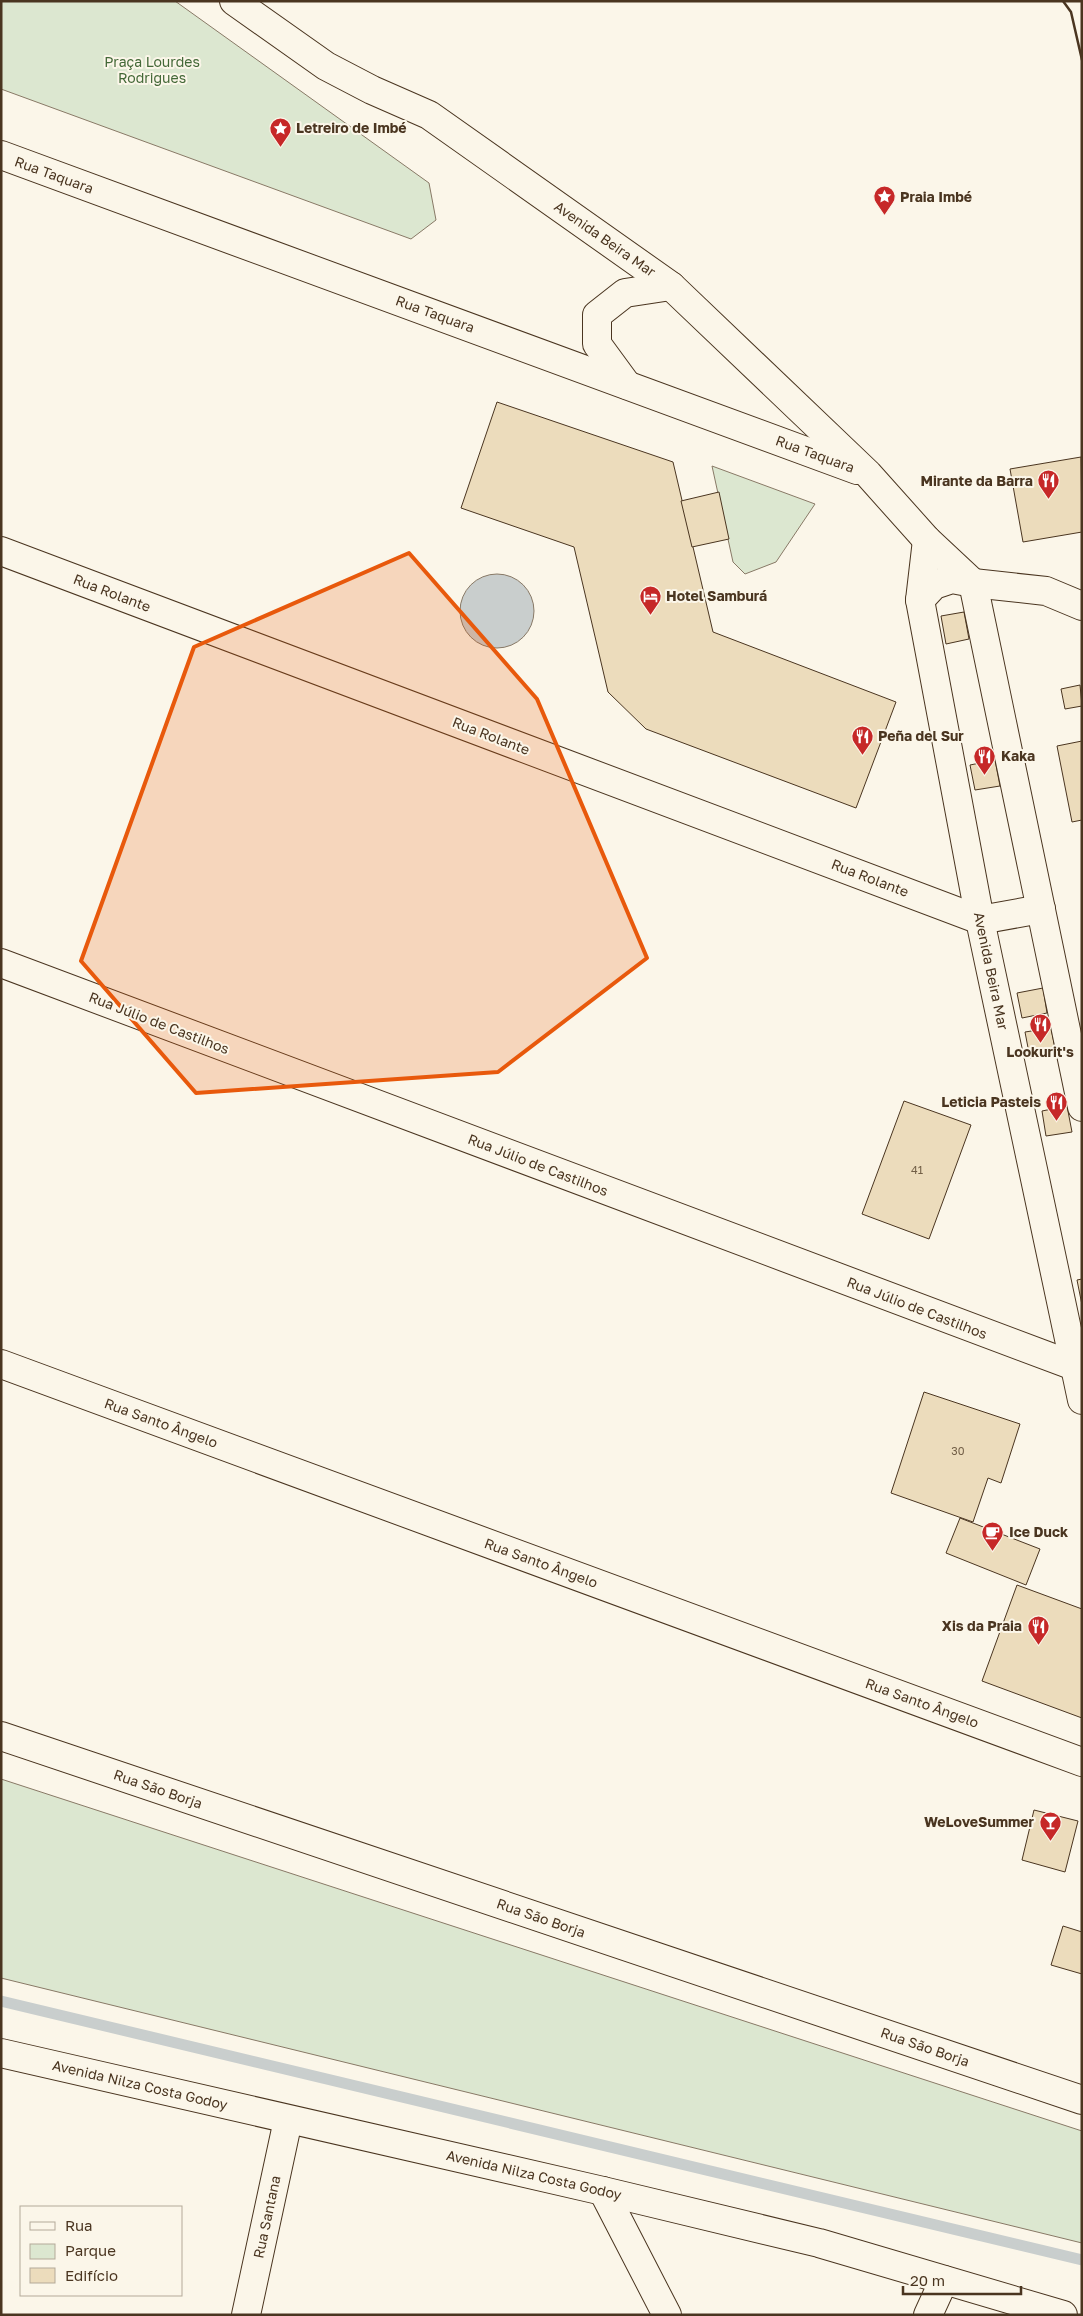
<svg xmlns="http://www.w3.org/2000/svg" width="1083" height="2316" viewBox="0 0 1083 2316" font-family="'Golos Text',sans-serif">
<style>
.green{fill:#dce7d0;stroke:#887966}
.water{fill:#c9cecd;stroke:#887966}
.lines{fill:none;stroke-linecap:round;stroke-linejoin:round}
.stream{stroke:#c9cecd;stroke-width:11}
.building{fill:#ecdcbc;stroke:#4a3520}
.minor-casing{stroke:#4a3520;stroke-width:30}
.major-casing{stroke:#4a3520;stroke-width:30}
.minor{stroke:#fbf6e9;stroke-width:28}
.major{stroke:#fbf6e9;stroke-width:28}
.wall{stroke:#4a3520;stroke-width:2.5}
.marked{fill:#e8590c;fill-opacity:0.2;stroke:#e8590c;stroke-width:4;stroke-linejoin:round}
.labels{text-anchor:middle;stroke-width:4;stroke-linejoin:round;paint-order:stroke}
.number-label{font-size:11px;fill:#725f47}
.park-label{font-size:14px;fill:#436837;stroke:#fbf6e9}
.poi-label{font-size:14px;font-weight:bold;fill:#4a3520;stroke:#fbf6e9;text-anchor:start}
.street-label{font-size:14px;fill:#4a3520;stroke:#fbf6e9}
</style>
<rect width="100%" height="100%" fill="#fbf6e9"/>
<g class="green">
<polygon points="1,1 175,1 429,183 436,220 411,239 1,89"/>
<polygon points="712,466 815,504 776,562 745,574 733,562"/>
<polygon points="1,1779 1082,2131 1082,2243 1,1978"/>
</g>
<circle class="water" cx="497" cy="611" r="37"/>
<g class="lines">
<polyline class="stream" points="1,2001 1082,2260"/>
</g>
<g class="building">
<polygon points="497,402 673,462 713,632 896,702 856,808 646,729 608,692 574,547 461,508"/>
<polygon points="1081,457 1082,532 1023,542 1010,469"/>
<polygon points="719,492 729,539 692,547 681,501"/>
<polygon points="964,612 969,639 946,644 941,616"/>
<polygon points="1080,685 1082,706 1065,709 1061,689"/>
<polygon points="1082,741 1082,820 1072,822 1057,746"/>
<polygon points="995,760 1000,786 975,790 970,765"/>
<polygon points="1043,988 1047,1013 1022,1018 1017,993"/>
<polygon points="1051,1028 1056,1053 1030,1058 1025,1032"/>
<polygon points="904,1101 971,1125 929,1239 862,1214"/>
<polygon points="1067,1106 1072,1132 1046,1136 1042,1111"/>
<polygon points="1082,1279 1082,1305 1077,1280"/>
<polygon points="924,1392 1020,1424 1001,1483 988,1478 973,1522 891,1493"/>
<polygon points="960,1518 1040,1549 1026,1585 946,1553"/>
<polygon points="1017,1585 1082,1609 1082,1718 982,1681"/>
<polygon points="1034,1810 1078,1821 1065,1872 1022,1860"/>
<polygon points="1063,1926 1082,1932 1082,1974 1051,1965"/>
</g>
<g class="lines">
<defs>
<g id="minor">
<polyline points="627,385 597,344 597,315 625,293 671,286"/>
<polyline points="1,551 980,920 1041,909"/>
<polyline points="920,600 934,585 952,579 973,583 1046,591 1082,606"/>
<polyline points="1,963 1082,1369"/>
<polyline points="1,1364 1082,1762"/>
<polyline points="1,1736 1082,2100"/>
<polyline points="603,2191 667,2315"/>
<polyline points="246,2315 288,2120"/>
<polyline points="928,2315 944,2280"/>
</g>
<g id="major">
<polyline points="234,1 326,66 372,90 429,115 671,286 868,474 927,540 973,583 1082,1107"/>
<polyline points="1,155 857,470"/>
<polyline points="927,540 920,600 980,920 1082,1400"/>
<polyline points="1,2053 603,2191 819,2243 1063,2315"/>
</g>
</defs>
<use href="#minor" class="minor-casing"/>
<use href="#major" class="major-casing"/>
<use href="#minor" class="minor"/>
<use href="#major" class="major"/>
<polyline class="wall" points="1063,1 1071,12 1082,60"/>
</g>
<path class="marked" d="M409,553l128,146 110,259 -149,114 -302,21 -115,-132 113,-314z"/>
<defs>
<symbol id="sight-pin" viewBox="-11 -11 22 30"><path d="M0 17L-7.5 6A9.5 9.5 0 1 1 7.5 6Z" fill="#c62828" stroke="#fbf6e9"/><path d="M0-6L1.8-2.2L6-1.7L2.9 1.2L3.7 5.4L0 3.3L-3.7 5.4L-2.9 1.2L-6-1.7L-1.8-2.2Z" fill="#fff"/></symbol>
<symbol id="restaurant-pin" viewBox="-11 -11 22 30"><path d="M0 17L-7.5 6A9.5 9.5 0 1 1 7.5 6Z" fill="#c62828" stroke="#fbf6e9"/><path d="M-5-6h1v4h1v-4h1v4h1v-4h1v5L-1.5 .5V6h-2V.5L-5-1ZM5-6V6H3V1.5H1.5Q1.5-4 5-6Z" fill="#fff"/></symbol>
<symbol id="hotel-pin" viewBox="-11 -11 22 30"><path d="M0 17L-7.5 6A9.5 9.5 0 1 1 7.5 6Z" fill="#c62828" stroke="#fbf6e9"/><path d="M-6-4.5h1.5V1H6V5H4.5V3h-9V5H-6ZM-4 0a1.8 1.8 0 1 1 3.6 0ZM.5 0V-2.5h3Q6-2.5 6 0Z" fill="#fff"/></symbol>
<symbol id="cafe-pin" viewBox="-11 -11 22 30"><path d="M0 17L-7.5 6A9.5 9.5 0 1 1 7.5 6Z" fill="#c62828" stroke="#fbf6e9"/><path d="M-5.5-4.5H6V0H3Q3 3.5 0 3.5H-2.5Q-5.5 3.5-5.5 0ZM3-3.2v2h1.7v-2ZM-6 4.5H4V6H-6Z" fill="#fff"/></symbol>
<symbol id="bar-pin" viewBox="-11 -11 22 30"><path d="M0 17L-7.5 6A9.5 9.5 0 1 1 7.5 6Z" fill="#c62828" stroke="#fbf6e9"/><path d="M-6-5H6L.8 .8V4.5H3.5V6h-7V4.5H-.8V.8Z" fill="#fff"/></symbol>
</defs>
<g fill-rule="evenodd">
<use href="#sight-pin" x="268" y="116" width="25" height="34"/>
<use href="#sight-pin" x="872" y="184" width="25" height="34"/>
<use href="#restaurant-pin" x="1036" y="468" width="25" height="34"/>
<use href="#hotel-pin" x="638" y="584" width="25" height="34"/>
<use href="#restaurant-pin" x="850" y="724" width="25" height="34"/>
<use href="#restaurant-pin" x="972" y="744" width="25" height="34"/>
<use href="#restaurant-pin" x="1028" y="1012" width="25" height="34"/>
<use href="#restaurant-pin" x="1044" y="1090" width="25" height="34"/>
<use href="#cafe-pin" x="980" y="1520" width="25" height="34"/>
<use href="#restaurant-pin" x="1026" y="1614" width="25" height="34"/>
<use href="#bar-pin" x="1038" y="1810" width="25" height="34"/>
</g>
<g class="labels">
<g class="number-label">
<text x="917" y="1174">41</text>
<text x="958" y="1455">30</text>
</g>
<g class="park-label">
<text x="152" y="67">Praça Lourdes<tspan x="152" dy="16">Rodrigues</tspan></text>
</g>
<g class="poi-label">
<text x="296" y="133">Letreiro de Imbé</text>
<text x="900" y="202">Praia Imbé</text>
<text x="1033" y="486" text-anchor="end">Mirante da Barra</text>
<text x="666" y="601">Hotel Samburá</text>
<text x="878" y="741">Peña del Sur</text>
<text x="1001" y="761">Kaka</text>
<text x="1040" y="1057" text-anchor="middle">Lookurit's</text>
<text x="1041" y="1107" text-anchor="end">Leticia Pasteis</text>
<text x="1009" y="1537">Ice Duck</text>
<text x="1022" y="1631" text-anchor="end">Xis da Praia</text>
<text x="1034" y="1827" text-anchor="end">WeLoveSummer</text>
</g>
<g class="street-label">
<text transform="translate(54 175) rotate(20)" y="5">Rua Taquara</text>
<text transform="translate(605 239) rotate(35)" y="5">Avenida Beira Mar</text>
<text transform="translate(435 314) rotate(20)" y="5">Rua Taquara</text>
<text transform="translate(815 454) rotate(20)" y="5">Rua Taquara</text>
<text transform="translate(112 593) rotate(21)" y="5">Rua Rolante</text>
<text transform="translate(491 736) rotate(21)" y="5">Rua Rolante</text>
<text transform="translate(870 878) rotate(21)" y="5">Rua Rolante</text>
<text transform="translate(991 971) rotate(78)" y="5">Avenida Beira Mar</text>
<text transform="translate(159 1023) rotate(21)" y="5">Rua Júlio de Castilhos</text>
<text transform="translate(538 1165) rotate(21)" y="5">Rua Júlio de Castilhos</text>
<text transform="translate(917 1308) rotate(21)" y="5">Rua Júlio de Castilhos</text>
<text transform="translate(161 1423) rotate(20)" y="5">Rua Santo Ângelo</text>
<text transform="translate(541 1563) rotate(20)" y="5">Rua Santo Ângelo</text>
<text transform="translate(922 1703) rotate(20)" y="5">Rua Santo Ângelo</text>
<text transform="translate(158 1789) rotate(19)" y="5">Rua São Borja</text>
<text transform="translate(541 1918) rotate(19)" y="5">Rua São Borja</text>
<text transform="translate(925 2047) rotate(19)" y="5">Rua São Borja</text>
<text transform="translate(140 2085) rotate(13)" y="5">Avenida Nilza Costa Godoy</text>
<text transform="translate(534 2175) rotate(13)" y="5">Avenida Nilza Costa Godoy</text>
<text transform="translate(267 2217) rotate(-78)" y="5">Rua Santana</text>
</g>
</g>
<rect width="1083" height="2316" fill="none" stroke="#4a3520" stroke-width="5"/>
<rect x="20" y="2206" width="162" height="90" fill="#fbf6e9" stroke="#b4a999"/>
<rect x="30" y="2222" width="25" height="8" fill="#fbf6e9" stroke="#b4a999"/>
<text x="65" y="2231" font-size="15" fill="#4a3520">Rua</text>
<rect x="30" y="2244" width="25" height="15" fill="#dce7d0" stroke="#b4a999"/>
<text x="65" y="2256" font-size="15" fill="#4a3520">Parque</text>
<rect x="30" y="2268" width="25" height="15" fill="#ecdcbc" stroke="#b4a999"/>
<text x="65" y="2281" font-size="15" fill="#4a3520">Edifício</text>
<path d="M903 2286v8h118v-8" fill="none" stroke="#4a3520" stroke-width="2.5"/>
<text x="910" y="2286" font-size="15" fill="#4a3520" stroke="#fbf6e9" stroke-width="4" paint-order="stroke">20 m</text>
</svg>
